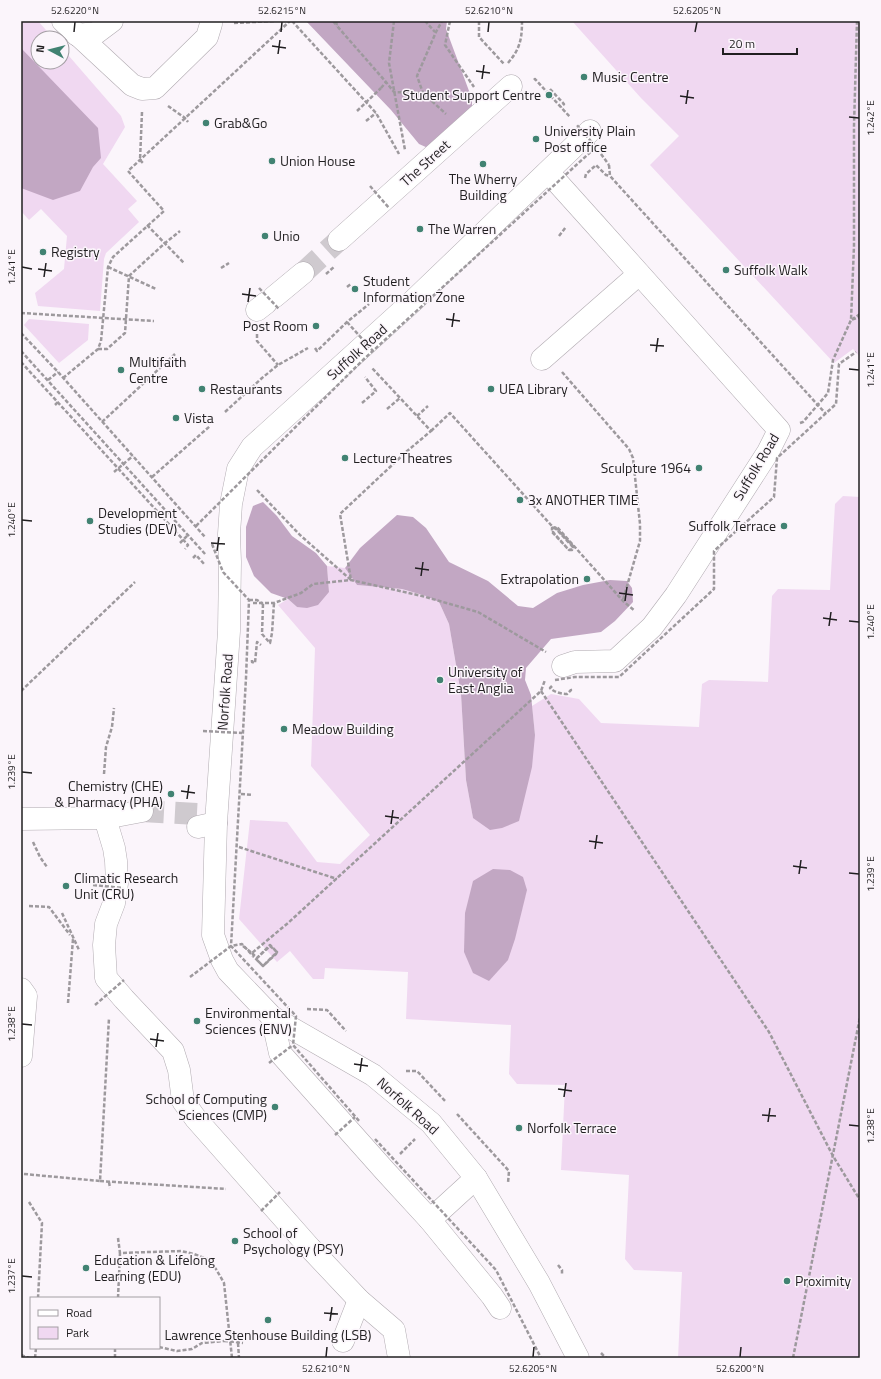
<svg xmlns="http://www.w3.org/2000/svg" width="881" height="1379" viewBox="0 0 881 1379" font-family="'Titillium Web',sans-serif">
<style>
.green{fill:#f0d8f1}
.forest{fill:#c2a7c3}
.lines{fill:none;stroke-linecap:round;stroke-linejoin:round}
.minor-tunnel{stroke:#cfcacf;stroke-width:22;stroke-dasharray:22 11;stroke-linecap:butt}
.minor-casing{stroke:#b1abb1;stroke-width:23}
.path{stroke:#9d999d;stroke-width:2.5;stroke-dasharray:4 2;stroke-linecap:butt}
.minor{stroke:#fff;stroke-width:22}
.path-bridge{stroke:#9d999d;stroke-width:2.5;stroke-dasharray:4 2;stroke-linecap:butt}
.ticks{fill:none;stroke:#211f21;stroke-width:1.5}
.poi-dot{fill:#418272;stroke:#fbf5fb;stroke-width:1.5}
.labels{text-anchor:middle;stroke-width:3;stroke-linejoin:round;paint-order:stroke}
.poi-label{font-size:14px;fill:#211f21;stroke:#fbf5fb;text-anchor:start}
.street-label{font-size:14px;fill:#211f21;stroke:#fbf5fb}
.neatline{fill:none;stroke:#211f21;stroke-width:1.5}
.ticks-label{font-size:10px;text-anchor:middle;fill:#211f21}
</style>
<rect width="100%" height="100%" fill="#fbf5fb"/>
<g class="green">
<polygon points="21,21 38,21 53,38 38,38 38,62 62,62 62,48 121,116 125,127 103,164 137,201 128,209 139,222 106,253 104,259 100,311 38,306 35,293 64,269 67,236 41,209 29,220 21,211"/>
<polygon points="572,21 860,21 860,357 853,349 834,363 650,165 679,136 641,98"/>
<polygon points="29,319 89,324 88,340 59,363 24,325"/>
<polygon points="843,496 860,497 860,1358 678,1358 682,1272 634,1270 625,1259 629,1175 561,1170 565,1085 517,1084 509,1074 511,1025 406,1019 408,972 325,968 324,979 313,979 290,951 277,962 239,919 250,820 287,822 317,862 340,864 370,835 311,766 315,648 278,605 288,599 297,607 329,592 327,566 345,568 357,585 402,589 426,596 439,602 449,624 461,694 466,780 473,818 535,735 532,706 551,694 579,699 601,723 699,727 702,684 709,680 768,682 772,596 778,589 830,590 835,504"/>
</g>
<g class="forest">
<polygon points="306,21 447,21 446,29 472,99 472,108 428,148 419,144 391,110"/>
<polygon points="21,48 98,128 101,158 93,167 80,191 53,200 21,188"/>
<polygon points="263,502 277,516 292,536 316,553 327,566 329,592 318,605 307,608 297,607 288,599 271,593 254,576 246,557 246,527 253,506"/>
<polygon points="397,515 413,517 426,528 449,562 488,581 518,606 533,608 557,593 583,585 610,580 627,581 632,588 633,602 615,621 601,632 551,639 526,668 525,680 531,695 535,735 532,767 519,821 502,828 490,830 473,818 466,780 461,694 449,624 439,602 426,596 402,589 357,585 345,568 360,548"/>
<polygon points="493,869 510,870 523,877 527,890 515,939 508,960 489,981 473,973 464,952 465,913 473,881"/>
</g>
<g class="lines">
<g class="minor-tunnel">
<polyline points="303,273 339,240"/>
<polyline points="142,811 198,814"/>
</g>
<defs>
<g id="minor">
<polyline points="63,21 132,85 142,89 155,88 207,37 211,24 211,21"/>
<polyline points="77,35 96,33 112,21"/>
<polyline points="548,172 593,222 779,430 768,452 676,595 652,627 615,661 575,662 563,666"/>
<polyline points="339,240 511,86"/>
<polyline points="274,297 303,273"/>
<polyline points="257,310 266,303"/>
<polyline points="542,359 639,274"/>
<polyline points="105,818 114,848 116,861 117,883 114,903 106,924 104,945 106,978 124,999 173,1051 179,1070 183,1101 196,1119 310,1248 359,1300 394,1330 399,1358"/>
<polyline points="21,819 105,818 142,811"/>
<polyline points="198,827 216,823"/>
<polyline points="21,989 26,996 21,1056"/>
<polyline points="272,1017 280,1053 385,1171 430,1220 492,1296 500,1308"/>
<polyline points="430,1220 476,1178"/>
<polyline points="343,1341 359,1300"/>
<polyline points="578,1358 539,1283 476,1178 431,1123 373,1075 272,1017 228,971 222,960 213,935 216,823 229,631 230,562 229,534 231,504 238,469 252,447 413,301 590,131"/>
</g>
</defs>
<use href="#minor" class="minor-casing"/>
<g class="path">
<polyline points="292,21 376,113 399,154"/>
<polyline points="333,21 337,26"/>
<polyline points="336,21 337,26 386,82 394,92 423,93 417,76 436,32 442,21"/>
<polyline points="394,21 389,63 405,150"/>
<polyline points="425,21 435,32"/>
<polyline points="450,21 445,45 474,87"/>
<polyline points="479,21 479,37 504,64"/>
<polyline points="234,23 274,21"/>
<path d="M508,63c12,-14 14,-24 14,-42"/>
<polyline points="534,80 535,79 570,117"/>
<polyline points="381,88 386,82"/>
<polyline points="550,89 564,104 561,107"/>
<polyline points="423,93 446,114"/>
<polyline points="168,106 185,118 188,122"/>
<polyline points="142,112 140,160 144,164"/>
<polyline points="366,121 376,113"/>
<polyline points="601,154 609,165"/>
<polyline points="585,178 586,174 596,165 606,175 610,176"/>
<polyline points="147,225 184,263"/>
<polyline points="559,236 566,227"/>
<polyline points="108,267 156,289"/>
<polyline points="221,268 229,263"/>
<polyline points="326,274 335,266"/>
<polyline points="347,287 351,284"/>
<polyline points="21,313 154,321"/>
<polyline points="860,314 851,320 860,317"/>
<polyline points="21,333 58,372 205,537"/>
<polyline points="257,334 257,341 278,365"/>
<polyline points="315,348 317,351 347,322 369,304"/>
<polyline points="98,349 107,349 125,333 129,276 165,243 180,231"/>
<polyline points="21,351 206,555"/>
<polyline points="21,362 188,545 185,549"/>
<polyline points="562,372 629,449 633,458 640,524 640,541 623,600"/>
<polyline points="63,378 98,349 101,341 108,267 113,257 164,211 128,171 290,21"/>
<polyline points="48,380 58,372"/>
<polyline points="362,403 376,391 365,377"/>
<polyline points="55,405 58,402"/>
<polyline points="387,409 400,398"/>
<polyline points="225,412 262,378 278,365 308,348"/>
<polyline points="417,416 428,406"/>
<polyline points="102,422 175,354"/>
<polyline points="800,423 803,422 828,393 833,360 851,320 854,246 854,126 857,21"/>
<polyline points="431,431 450,413 551,525 558,531 572,546 572,550 569,550 552,532 552,528 555,527 573,546 573,549 569,550 553,532 553,528 557,527 623,601 635,611"/>
<polyline points="128,460 133,456"/>
<polyline points="152,477 210,426"/>
<polyline points="257,490 300,535 351,580 340,514 406,452 431,431 372,368"/>
<polyline points="180,543 188,535"/>
<polyline points="193,558 196,555 205,565"/>
<polyline points="253,603 274,603 301,593 313,584 351,580 422,596 478,612 546,652"/>
<polyline points="263,604 262,634 270,643 272,633 274,603"/>
<polyline points="252,660 252,662 255,663 257,642 261,645"/>
<path d="M552,686l-2,2c4,4 11,6 17,6l4,-4 -1,-2"/>
<polyline points="21,691 135,582"/>
<polyline points="541,691 769,1032 833,1156 860,1200"/>
<polyline points="104,774 106,747 112,727 114,708"/>
<polyline points="241,794 253,795"/>
<polyline points="33,842 40,857 47,867"/>
<polyline points="239,847 337,879"/>
<polyline points="29,906 49,907 70,935"/>
<polyline points="62,913 79,950"/>
<polyline points="243,946 252,953 288,923 541,691 545,680"/>
<polyline points="252,953 257,958 270,945 277,952 276,954 263,966 256,959 270,946 277,952 263,966 253,956"/>
<polyline points="68,1003 73,939"/>
<polyline points="307,1009 327,1010 346,1031"/>
<polyline points="406,1071 417,1071 446,1102"/>
<polyline points="457,1114 509,1171 508,1183"/>
<polyline points="400,1154 415,1139"/>
<polyline points="24,1174 100,1181 109,1018"/>
<polyline points="100,1181 226,1189"/>
<polyline points="109,1182 110,1188"/>
<polyline points="29,1202 42,1223 38,1298"/>
<polyline points="118,1238 120,1253"/>
<polyline points="558,1265 562,1270 562,1274"/>
<polyline points="118,1298 120,1253 181,1251 194,1254 207,1259 216,1269 224,1283 232,1358"/>
<polyline points="236,1342 243,1343"/>
<polyline points="238,1343 239,1358"/>
<polyline points="159,1347 177,1351 192,1349 202,1343 224,1341"/>
<polyline points="601,1353 606,1358"/>
<polyline points="21,1355 29,1358"/>
<polyline points="35,1358 36,1348"/>
<polyline points="115,1358 115,1348"/>
<polyline points="793,1358 860,1017"/>
</g>
<use href="#minor" class="minor"/>
<g class="path-bridge">
<polyline points="357,111 381,88"/>
<polyline points="609,165 610,176 826,414"/>
<polyline points="370,186 389,208"/>
<polyline points="259,288 279,309"/>
<polyline points="347,322 373,351"/>
<polyline points="114,472 128,460"/>
<polyline points="196,526 364,359 596,147 576,124"/>
<polyline points="212,544 223,572 249,600 246,678 231,946 296,1016 293,1045 360,1122"/>
<polyline points="249,600 257,600 263,604"/>
<polyline points="555,680 575,677 619,677 714,589 714,551 774,497 777,458 836,404 839,364 856,352"/>
<polyline points="203,731 242,733"/>
<polyline points="93,885 123,888"/>
<polyline points="190,977 231,946 242,944 253,956"/>
<polyline points="95,1005 124,980"/>
<polyline points="269,1063 293,1045"/>
<polyline points="335,1135 355,1117"/>
<polyline points="375,1139 496,1270 541,1358"/>
<polyline points="261,1211 280,1192"/>
<polyline points="224,1341 236,1342"/>
</g>
</g>
<path class="ticks" d="M74,32l1,-10M281,32l1,-10M488,32l1,-10M695,32l2,-10M272,46l14,2M278,54l2,-14M476,71l14,2M482,79l2,-14M680,96l14,2M686,104l2,-14M849,117l10,1M22,267l10,2M38,269l14,2M44,277l2,-14M242,294l14,2M248,302l2,-14M446,319l14,2M452,327l2,-14M650,345l14,1M656,352l2,-14M849,369l10,1M22,520l10,1M211,543l14,1M217,551l2,-14M415,568l14,2M421,576l2,-14M619,593l14,2M625,601l2,-14M823,618l14,2M849,621l10,1M829,626l2,-14M22,772l10,1M181,791l14,2M187,799l2,-14M385,816l14,2M391,824l2,-14M589,841l14,2M595,849l2,-14M793,866l14,2M849,873l10,1M799,874l2,-14M22,1024l10,1M150,1039l14,2M156,1047l2,-14M354,1064l14,2M360,1072l2,-14M558,1089l14,2M564,1097l2,-14M762,1115l14,1M768,1122l2,-14M849,1125l10,1M22,1276l10,1M324,1313l14,1M330,1321l2,-14M326,1357l1,-10M533,1357l1,-10M740,1357l1,-10"/>
<g class="poi-dot">
<circle cx="584" cy="77" r="4"/>
<circle cx="549" cy="95" r="4"/>
<circle cx="206" cy="123" r="4"/>
<circle cx="536" cy="139" r="4"/>
<circle cx="272" cy="161" r="4"/>
<circle cx="483" cy="164" r="4"/>
<circle cx="420" cy="229" r="4"/>
<circle cx="265" cy="236" r="4"/>
<circle cx="43" cy="252" r="4"/>
<circle cx="726" cy="270" r="4"/>
<circle cx="355" cy="289" r="4"/>
<circle cx="316" cy="326" r="4"/>
<circle cx="121" cy="370" r="4"/>
<circle cx="202" cy="389" r="4"/>
<circle cx="491" cy="389" r="4"/>
<circle cx="176" cy="418" r="4"/>
<circle cx="345" cy="458" r="4"/>
<circle cx="699" cy="468" r="4"/>
<circle cx="520" cy="500" r="4"/>
<circle cx="90" cy="521" r="4"/>
<circle cx="784" cy="526" r="4"/>
<circle cx="587" cy="579" r="4"/>
<circle cx="440" cy="680" r="4"/>
<circle cx="284" cy="729" r="4"/>
<circle cx="171" cy="794" r="4"/>
<circle cx="66" cy="886" r="4"/>
<circle cx="197" cy="1021" r="4"/>
<circle cx="275" cy="1107" r="4"/>
<circle cx="519" cy="1128" r="4"/>
<circle cx="235" cy="1241" r="4"/>
<circle cx="86" cy="1268" r="4"/>
<circle cx="787" cy="1281" r="4"/>
<circle cx="268" cy="1320" r="4"/>
</g>
<g class="labels">
<g class="poi-label">
<text x="592" y="82">Music Centre</text>
<text x="541" y="100" text-anchor="end">Student Support Centre</text>
<text x="214" y="128">Grab&amp;Go</text>
<text x="544" y="136">University Plain<tspan x="544" dy="16">Post office</tspan></text>
<text x="280" y="166">Union House</text>
<text x="483" y="184" text-anchor="middle">The Wherry<tspan x="483" dy="16">Building</tspan></text>
<text x="428" y="234">The Warren</text>
<text x="273" y="241">Unio</text>
<text x="51" y="257">Registry</text>
<text x="734" y="275">Suffolk Walk</text>
<text x="363" y="286">Student<tspan x="363" dy="16">Information Zone</tspan></text>
<text x="308" y="331" text-anchor="end">Post Room</text>
<text x="129" y="367">Multifaith<tspan x="129" dy="16">Centre</tspan></text>
<text x="210" y="394">Restaurants</text>
<text x="499" y="394">UEA Library</text>
<text x="184" y="423">Vista</text>
<text x="353" y="463">Lecture Theatres</text>
<text x="691" y="473" text-anchor="end">Sculpture 1964</text>
<text x="528" y="505">3x ANOTHER TIME</text>
<text x="98" y="518">Development<tspan x="98" dy="16">Studies (DEV)</tspan></text>
<text x="776" y="531" text-anchor="end">Suffolk Terrace</text>
<text x="579" y="584" text-anchor="end">Extrapolation</text>
<text x="448" y="677">University of<tspan x="448" dy="16">East Anglia</tspan></text>
<text x="292" y="734">Meadow Building</text>
<text x="163" y="791" text-anchor="end">Chemistry (CHE)<tspan x="163" dy="16">&amp; Pharmacy (PHA)</tspan></text>
<text x="74" y="883">Climatic Research<tspan x="74" dy="16">Unit (CRU)</tspan></text>
<text x="205" y="1018">Environmental<tspan x="205" dy="16">Sciences (ENV)</tspan></text>
<text x="267" y="1104" text-anchor="end">School of Computing<tspan x="267" dy="16">Sciences (CMP)</tspan></text>
<text x="527" y="1133">Norfolk Terrace</text>
<text x="243" y="1238">School of<tspan x="243" dy="16">Psychology (PSY)</tspan></text>
<text x="94" y="1265">Education &amp; Lifelong<tspan x="94" dy="16">Learning (EDU)</tspan></text>
<text x="795" y="1286">Proximity</text>
<text x="268" y="1340" text-anchor="middle">Lawrence Stenhouse Building (LSB)</text>
</g>
<g class="street-label">
<text transform="translate(425 163) rotate(-42)" y="5">The Street</text>
<text transform="translate(357 352) rotate(-42)" y="5">Suffolk Road</text>
<text transform="translate(756 467) rotate(-59)" y="5">Suffolk Road</text>
<text transform="translate(225 692) rotate(-86)" y="5">Norfolk Road</text>
<text transform="translate(408 1106) rotate(42)" y="5">Norfolk Road</text>
</g>
</g>
<rect width="881" height="1379" fill="none" stroke="#fbf5fb" stroke-width="44"/>
<rect x="30" y="1297" width="130" height="52" fill="#fbf5fb" stroke="#a49fa4"/>
<rect x="38" y="1310" width="20" height="6" fill="#ffffff" stroke="#a49fa4"/>
<text x="66" y="1317" font-size="12" fill="#211f21">Road</text>
<rect x="38" y="1327" width="20" height="12" fill="#f0d8f1" stroke="#a49fa4"/>
<text x="66" y="1337" font-size="12" fill="#211f21">Park</text>
<g transform="translate(50 50) rotate(277)"><circle r="19" fill="#fbf5fb" stroke="#a49fa4"/>
<path d="M0-3L7 15L0 10L-7 15Z" fill="#418272"/>
<text y="-6" font-size="11" font-weight="bold" text-anchor="middle" fill="#211f21">N</text>
</g>
<path d="M723 48v6h74v-6" fill="none" stroke="#211f21" stroke-width="2"/>
<text x="729" y="48" font-size="12" fill="#211f21" stroke="#fbf5fb" stroke-width="3" paint-order="stroke">20 m</text>
<rect x="22" y="22" width="837" height="1335" class="neatline"/>
<g class="ticks-label">
<text x="75" y="14">52.6220°N</text>
<text x="282" y="14">52.6215°N</text>
<text x="489" y="14">52.6210°N</text>
<text x="697" y="14">52.6205°N</text>
<text transform="translate(870 118) rotate(-90)" y="4">1.242°E</text>
<text transform="translate(11 267) rotate(-90)" y="4">1.241°E</text>
<text transform="translate(870 370) rotate(-90)" y="4">1.241°E</text>
<text transform="translate(11 520) rotate(-90)" y="4">1.240°E</text>
<text transform="translate(870 622) rotate(-90)" y="4">1.240°E</text>
<text transform="translate(11 772) rotate(-90)" y="4">1.239°E</text>
<text transform="translate(870 874) rotate(-90)" y="4">1.239°E</text>
<text transform="translate(11 1024) rotate(-90)" y="4">1.238°E</text>
<text transform="translate(870 1126) rotate(-90)" y="4">1.238°E</text>
<text transform="translate(11 1276) rotate(-90)" y="4">1.237°E</text>
<text x="326" y="1372">52.6210°N</text>
<text x="533" y="1372">52.6205°N</text>
<text x="740" y="1372">52.6200°N</text>
</g>
</svg>
